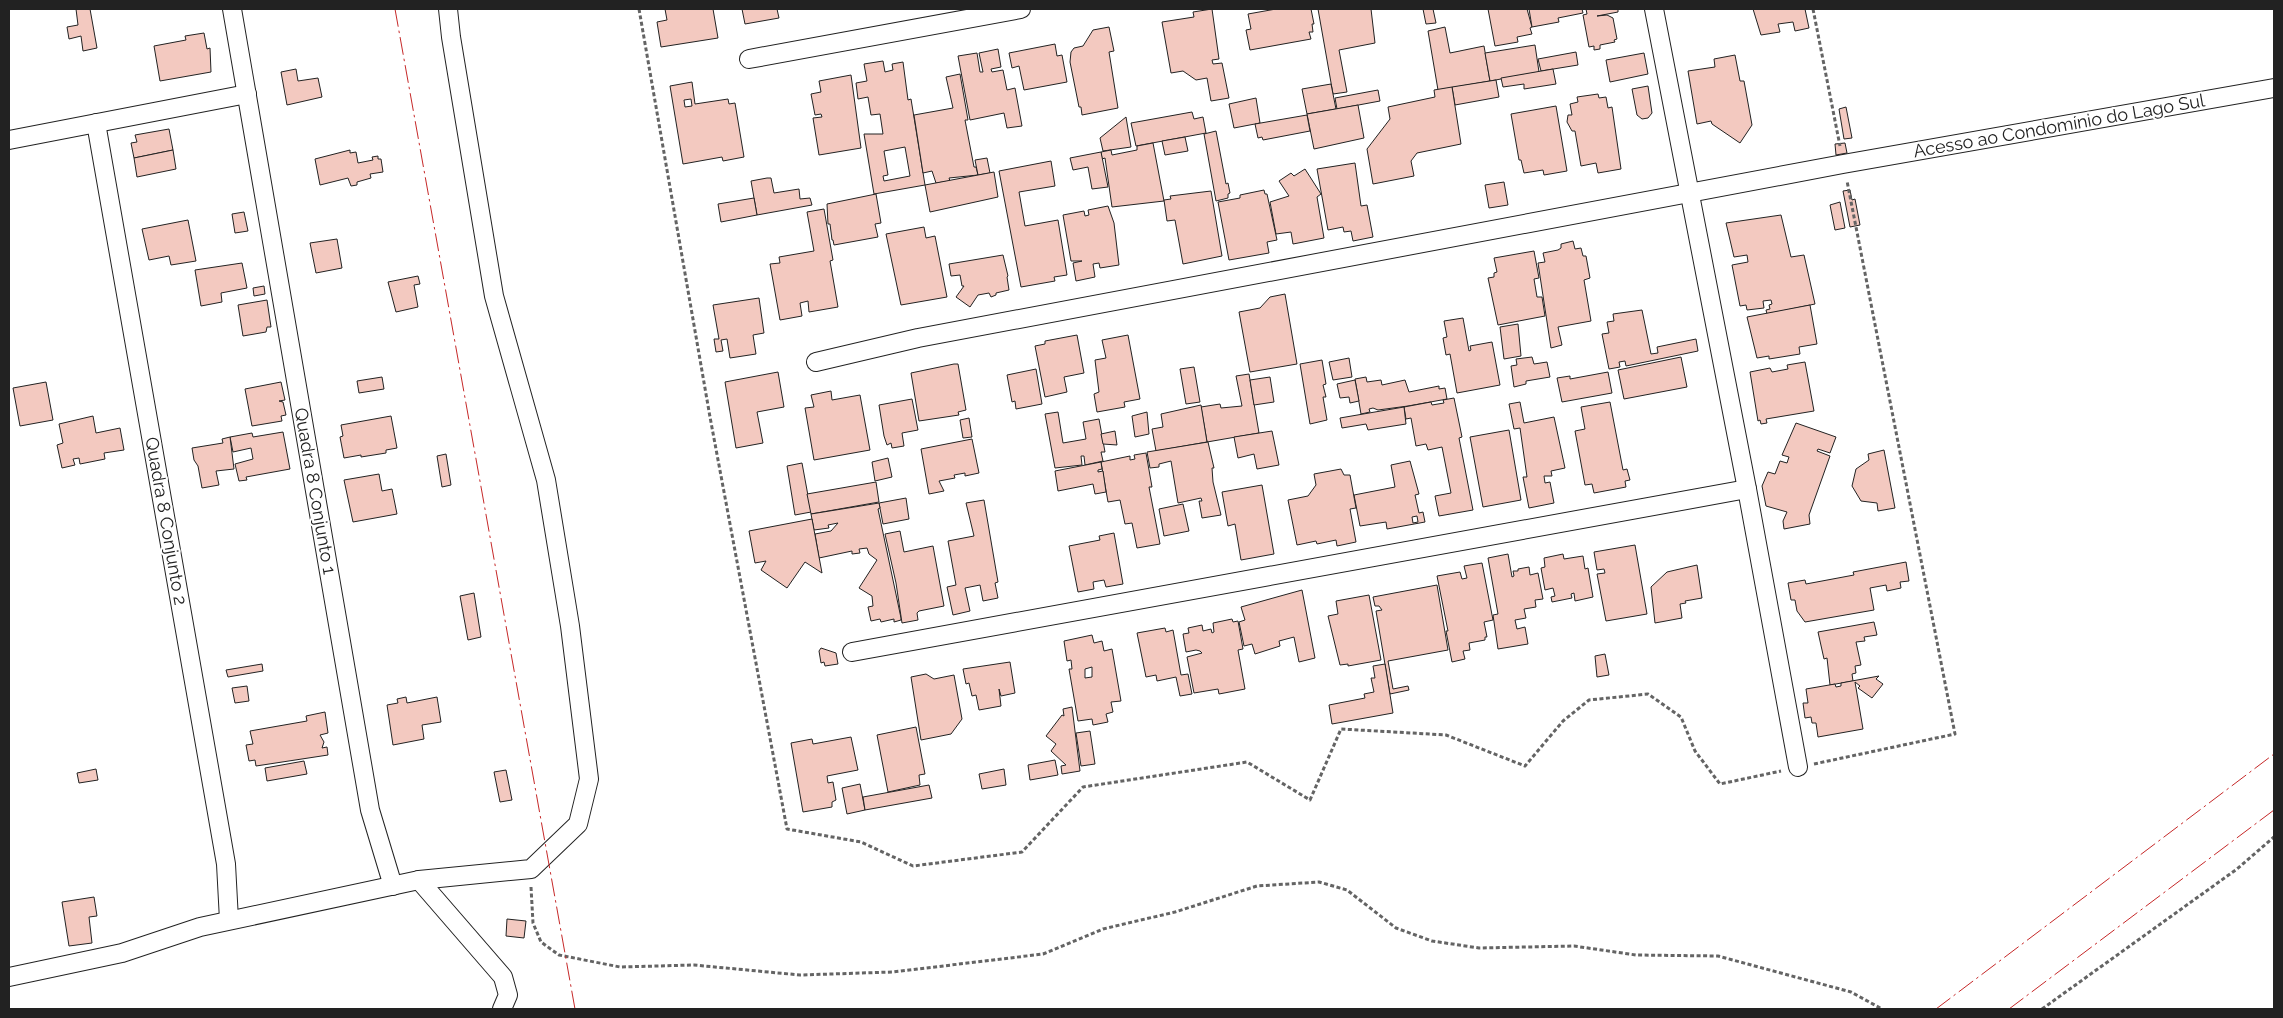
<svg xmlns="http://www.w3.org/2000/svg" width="2283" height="1018" viewBox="0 0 2283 1018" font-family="Raleway,sans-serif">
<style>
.building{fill:#f3c9c0;stroke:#222;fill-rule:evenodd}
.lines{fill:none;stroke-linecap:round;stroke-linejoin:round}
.minor-casing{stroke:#222;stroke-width:20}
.path{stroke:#646464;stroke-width:3;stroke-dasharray:4 2.5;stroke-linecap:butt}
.minor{stroke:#fff;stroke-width:18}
.power{stroke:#c62828;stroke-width:1;stroke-dasharray:18 4 2.5 4;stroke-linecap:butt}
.labels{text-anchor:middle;stroke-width:4;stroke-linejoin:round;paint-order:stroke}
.street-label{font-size:18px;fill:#222;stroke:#fff}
</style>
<rect width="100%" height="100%" fill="#fff"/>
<g class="building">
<polygon points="76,9 90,9 97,48 83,51 81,36 69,39 67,27 78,25"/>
<polygon points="665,9 713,9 718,38 661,47 657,22 667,20"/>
<polygon points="735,9 777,9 779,18 745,24 742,9"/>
<polygon points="1212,9 1219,59 1212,60 1213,64 1222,63 1229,98 1211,101 1207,78 1196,80 1183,71 1171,73 1162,22 1194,17 1193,12"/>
<polygon points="1276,9 1311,9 1314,24 1312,24 1313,32 1309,32 1311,39 1250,50 1246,30 1251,29 1248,14"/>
<polygon points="1318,9 1371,9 1375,43 1339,50 1347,92 1333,94"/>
<polygon points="1423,9 1433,9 1436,23 1426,24"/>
<polygon points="1488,9 1527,9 1532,27 1530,28 1532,34 1517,37 1518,42 1495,46"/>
<polygon points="1529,9 1582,9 1583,13 1558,18 1559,22 1532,27"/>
<polygon points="1586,9 1618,9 1618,12 1597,16 1607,15 1613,18 1617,39 1614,40 1615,42 1600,45 1600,49 1594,50 1594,46 1589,47 1583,15 1587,14"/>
<polygon points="1753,9 1805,9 1809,28 1795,31 1793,22 1778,24 1780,32 1761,35"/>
<polygon points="1109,27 1114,51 1109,52 1118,108 1082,115 1081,107 1079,107 1070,62 1071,52 1074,48 1083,46 1093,30"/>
<polygon points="1445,27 1450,53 1484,46 1490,81 1438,90 1428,31"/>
<polygon points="204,33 207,49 210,48 211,72 160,81 154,46 186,40 185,36"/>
<polygon points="1055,44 1057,56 1062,55 1067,82 1024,90 1019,66 1012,68 1009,53"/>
<polygon points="1535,45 1539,72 1490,81 1485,53"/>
<polygon points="998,49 1001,67 991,69 992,72 1003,70 1007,90 1015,88 1022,126 1007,128 1004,113 970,120 958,56 977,53 980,72 983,72 979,53"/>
<polygon points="1576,52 1578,65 1541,71 1538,59"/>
<polygon points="1644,53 1648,74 1610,82 1606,60"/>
<polygon points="1735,55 1740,81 1744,81 1752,125 1740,143 1712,124 1711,121 1697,124 1688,71 1715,67 1714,59"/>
<path d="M883,61l2,11 8,-2 -1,-6 11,-2 5,38 3,-1 14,86 -51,9 -10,-60h19l-3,-20 -9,1 -3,-18 -10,2 -2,-16 11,-2 -3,-17zM905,147l5,29 -26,5 -1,-5 5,-1 -4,-24z"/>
<polygon points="296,69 298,81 318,78 322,97 287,105 281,72"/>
<polygon points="1553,69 1556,84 1524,89 1524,84 1503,87 1501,78"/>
<polygon points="960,74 968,120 965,120 974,167 976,167 978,175 949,178 950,181 936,183 932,171 923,173 914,115 953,108 946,77"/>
<polygon points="851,75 861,148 819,155 813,118 822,117 821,114 815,115 811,94 821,92 819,81"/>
<polygon points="1496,80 1499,97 1455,105 1452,87"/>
<path d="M692,82l3,22 33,-5 1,5 6,-1 9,54 -21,4 -1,-4 -39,7 -13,-78zM691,99l1,7 -7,1 -1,-7z"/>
<polygon points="1331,84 1336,109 1307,114 1302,89"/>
<polygon points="1648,86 1652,113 1648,118 1642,119 1637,115 1632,89"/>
<polygon points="1452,87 1461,144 1417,153 1411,161 1414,176 1373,184 1367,149 1390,119 1388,107 1435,97 1434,90"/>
<polygon points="1378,90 1380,101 1337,109 1335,98"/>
<polygon points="1598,94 1599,98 1606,97 1608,108 1612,107 1621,169 1598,173 1596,163 1581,166 1575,131 1572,131 1567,122 1568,115 1572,115 1570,104 1578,102 1577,97"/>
<polygon points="1256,98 1260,123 1234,128 1229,104"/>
<polygon points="1358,105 1364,138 1314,149 1307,114"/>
<polygon points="1556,106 1567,171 1544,175 1543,170 1524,173 1521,160 1519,160 1511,114"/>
<polygon points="1846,107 1852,138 1844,139 1839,109"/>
<polygon points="1192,112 1194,119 1203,117 1206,133 1136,146 1131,123"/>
<polygon points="1307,115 1310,131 1263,140 1262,137 1258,138 1255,124"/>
<polygon points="1126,117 1131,147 1103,151 1100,138"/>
<polygon points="169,129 173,150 134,158 131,143 137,142 135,135"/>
<polygon points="1216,131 1226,184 1228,183 1230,193 1228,194 1228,198 1216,201 1204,134"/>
<polygon points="1185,137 1188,151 1165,155 1162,141"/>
<polygon points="1153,143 1164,201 1112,207 1105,158 1102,159 1101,152 1111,150 1112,155 1137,150 1137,146"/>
<polygon points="1845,143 1847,153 1836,155 1835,144"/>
<polygon points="173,150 176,169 137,177 134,158"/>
<polygon points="350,150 350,153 356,152 358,163 373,160 372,157 378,156 378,159 381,159 383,172 370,174 371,178 357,182 357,185 351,186 348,178 320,185 315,159"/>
<polygon points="1101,152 1108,187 1092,189 1088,167 1073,170 1070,158"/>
<polygon points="987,158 990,173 978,175 975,160"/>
<polygon points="1051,161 1055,186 1019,192 1025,226 1058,220 1067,275 1054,277 1055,281 1021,287 999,171"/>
<polygon points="1355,163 1361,206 1367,205 1373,237 1353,241 1351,231 1344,232 1343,227 1328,230 1317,169"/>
<polygon points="1305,169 1321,194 1317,197 1324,238 1293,244 1291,232 1276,234 1270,202 1289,196 1279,181 1291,173 1294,176"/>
<polygon points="994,172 998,197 930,212 925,185"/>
<polygon points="767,178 771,178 774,193 799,189 800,199 810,198 812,205 757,215 751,181"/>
<polygon points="1504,182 1508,205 1489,208 1485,185"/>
<polygon points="1264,190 1265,194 1267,194 1277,240 1267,242 1269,253 1229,260 1218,202 1240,198 1240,195"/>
<polygon points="1850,190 1852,200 1855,199 1860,225 1850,227 1843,191"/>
<polygon points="1211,191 1222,256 1183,264 1175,220 1167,221 1164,200 1171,199 1170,196"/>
<polygon points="876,194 881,223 875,224 878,237 834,245 833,240 832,240 830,224 828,224 827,204"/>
<polygon points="754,198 757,215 721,222 718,204"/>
<polygon points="1840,202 1845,228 1835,230 1830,205"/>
<polygon points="1108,206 1114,223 1119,265 1100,268 1099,263 1093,264 1095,277 1076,281 1073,263 1082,261 1071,261 1063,215 1084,211 1085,216 1089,215 1088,210"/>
<polygon points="824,209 833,260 830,261 838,307 809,312 808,301 800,303 802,316 780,320 770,264 780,263 779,257 814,251 807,212"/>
<polygon points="244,212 248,231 235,233 232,214"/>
<polygon points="1781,215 1791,257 1804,255 1815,304 1767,314 1766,310 1770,309 1769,305 1772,304 1771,300 1763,301 1764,308 1747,310 1746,305 1740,306 1732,265 1748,262 1747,255 1734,257 1726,223"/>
<polygon points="188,220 196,261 171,265 169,256 149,260 142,229"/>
<polygon points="924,227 926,238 935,236 947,297 901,305 886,234"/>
<polygon points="337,239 342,268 316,273 310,243"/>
<polygon points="1573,241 1575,249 1581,248 1583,256 1586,256 1590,278 1584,280 1591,321 1558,327 1562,345 1551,348 1538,263 1545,262 1543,253 1558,250 1561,248 1561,244"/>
<polygon points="1534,251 1539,278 1534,279 1537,297 1542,297 1545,316 1498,325 1488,278 1494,277 1494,273 1497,272 1494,258"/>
<polygon points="1003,255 1008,276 1007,277 1009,290 996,293 996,295 991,297 989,293 978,295 970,307 956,297 964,286 962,286 960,275 951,276 949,264"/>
<polygon points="242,263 247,288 221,293 222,302 201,306 195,270"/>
<polygon points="418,276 420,284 414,285 418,307 396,312 388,282"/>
<polygon points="264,286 265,294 254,296 253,288"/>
<polygon points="1285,294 1297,364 1250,372 1239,312 1260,308 1270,297"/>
<polygon points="759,298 764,333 753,335 756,354 730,358 727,339 721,340 723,351 716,352 714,339 719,339 713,305"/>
<polygon points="267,300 271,327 267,327 266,332 243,336 238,305"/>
<polygon points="1810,305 1817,344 1799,347 1800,354 1769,359 1769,356 1757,358 1747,317"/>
<polygon points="1642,310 1651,354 1658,353 1657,347 1696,339 1698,351 1626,366 1625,361 1619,362 1620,367 1609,369 1602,334 1609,333 1607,322 1614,321 1613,314"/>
<polygon points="1463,318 1469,351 1471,350 1470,346 1492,342 1500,385 1457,393 1450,354 1446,355 1443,338 1447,337 1444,321"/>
<polygon points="1518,324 1521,356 1504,359 1500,327"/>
<polygon points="1077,335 1084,373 1064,377 1067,392 1045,397 1035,346 1045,344 1045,341"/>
<polygon points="1128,335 1140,399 1124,402 1125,407 1097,412 1094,394 1099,392 1095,360 1106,358 1102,340"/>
<polygon points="1532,357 1534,364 1547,362 1550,377 1526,381 1526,384 1514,387 1511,366 1517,365 1516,359"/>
<polygon points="1681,357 1687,387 1624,399 1618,370"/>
<polygon points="1349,358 1352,377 1333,380 1329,362"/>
<polygon points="1322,360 1326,384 1323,385 1326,397 1323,397 1327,420 1310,424 1300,364"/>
<polygon points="1805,362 1814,411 1766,419 1767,423 1761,424 1760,420 1758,421 1750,372 1770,368 1772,372 1788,369 1787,365"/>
<polygon points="954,364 958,364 966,410 958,412 959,415 919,421 911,373"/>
<polygon points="1194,367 1200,402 1186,404 1180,369"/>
<polygon points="1036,369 1042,404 1016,409 1015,401 1012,402 1007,375"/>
<polygon points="778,372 784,407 757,412 763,443 736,448 725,382"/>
<polygon points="1608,372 1612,393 1562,402 1557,378 1570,376 1570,379"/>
<polygon points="1249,374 1259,433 1207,442 1201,407 1220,404 1221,408 1242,406 1236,376"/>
<polygon points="382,377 384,389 359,393 357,381"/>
<polygon points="1270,377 1274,402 1254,405 1250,380"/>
<polygon points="1366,377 1367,382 1381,380 1382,385 1405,380 1409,392 1439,386 1439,389 1445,388 1447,399 1408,406 1378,410 1373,408 1369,409 1370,412 1361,414 1355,379"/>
<polygon points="1355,380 1359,401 1350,403 1349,397 1340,398 1337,384"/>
<polygon points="46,382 53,420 20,426 13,388"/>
<polygon points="281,382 285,400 279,401 283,402 286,415 281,416 282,421 252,426 245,389"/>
<polygon points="831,391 832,400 860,395 870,450 814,460 805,408 814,407 811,395"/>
<polygon points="1454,398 1462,437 1459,438 1473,510 1439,516 1435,496 1451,493 1442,447 1428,450 1426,444 1416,446 1411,418 1406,419 1404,407 1431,402 1432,405 1444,403 1443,400"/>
<polygon points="912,399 918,430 902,433 904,446 892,448 891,443 887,445 884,436 879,405"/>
<polygon points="1520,402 1524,423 1554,417 1565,468 1551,471 1552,476 1544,476 1545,483 1550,482 1554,503 1529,508 1523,477 1527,477 1520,428 1514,429 1509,404"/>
<polygon points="1610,402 1623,470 1627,469 1630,480 1625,481 1626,487 1594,493 1592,484 1585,485 1575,431 1585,429 1581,407"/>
<polygon points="1201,405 1207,442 1156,451 1152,429 1163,427 1161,414"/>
<polygon points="1404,407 1406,424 1368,430 1366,424 1342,428 1340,418"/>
<polygon points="1058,412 1063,443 1086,439 1083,422 1099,419 1105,452 1101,452 1103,461 1085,465 1084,456 1081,456 1082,465 1055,468 1045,414"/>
<polygon points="1147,412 1149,434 1135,437 1132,416"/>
<polygon points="93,416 96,433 120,428 124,450 104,453 105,459 80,464 79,458 73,459 75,465 62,468 57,445 63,443 59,424"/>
<polygon points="391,416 397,448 386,450 386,453 361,457 361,455 344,458 340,437 343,436 341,425"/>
<polygon points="969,418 972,437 963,438 960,420"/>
<polygon points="1796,423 1836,437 1830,453 1818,449 1817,451 1830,456 1809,515 1810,524 1784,529 1783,521 1787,512 1766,506 1762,486 1768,472 1775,474 1780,461 1787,463 1789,457 1782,455"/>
<polygon points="1509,430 1521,500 1483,507 1470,437"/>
<polygon points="1115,431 1117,445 1103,444 1101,434"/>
<polygon points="1272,431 1279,465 1257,469 1254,454 1238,458 1234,437"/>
<polygon points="283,432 290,469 246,477 247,480 239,481 235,464 253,459 251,448 233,452 230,437 252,433 253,437"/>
<polygon points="230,437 234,469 216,471 219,485 202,488 198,466 194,460 192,448 223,443 222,439"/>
<polygon points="972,439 979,473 965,476 965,473 954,475 955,478 939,481 944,491 929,494 921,449"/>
<polygon points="1208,442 1214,468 1212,468 1213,482 1221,515 1202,518 1199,501 1202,501 1201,498 1178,503 1171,461 1159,464 1159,467 1150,468 1147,452"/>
<polygon points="1884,450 1895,508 1878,511 1877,503 1861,501 1852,486 1856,469 1869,460 1868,454"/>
<polygon points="1146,453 1152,487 1149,487 1160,544 1137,548 1132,523 1125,524 1120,500 1108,502 1101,462 1130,456 1130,460 1135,459 1134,455"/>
<polygon points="446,454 451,485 442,487 437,456"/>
<polygon points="888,458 892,477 875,481 872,462"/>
<path d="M1410,461l9,33 -4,1 4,18 4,-1 2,10 -38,7 -1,-7 -26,4 -6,-31 41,-8 -4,-22zM1417,516l1,6 -5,1 -1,-6z"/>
<polygon points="1101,462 1102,469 1098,470 1098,472 1103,471 1106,492 1095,494 1093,484 1058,491 1055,471"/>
<polygon points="802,463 811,512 795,515 787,466"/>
<polygon points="1341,469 1344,475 1350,475 1356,508 1350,509 1356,542 1337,546 1336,540 1317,544 1316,541 1297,545 1288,500 1308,496 1316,485 1314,474"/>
<polygon points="379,474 382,491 392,489 397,514 353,522 344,480"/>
<polygon points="876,482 879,502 811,514 807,494"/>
<polygon points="1262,485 1274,554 1241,560 1235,524 1228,526 1222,492"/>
<polygon points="906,498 909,519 883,524 879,503"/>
<polygon points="984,500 998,582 995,583 998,598 983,601 980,585 965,588 970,611 953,615 947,587 956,585 948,541 974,536 966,503"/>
<polygon points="879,503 880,508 878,509 901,618 901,620 894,622 894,619 881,622 880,619 871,621 868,607 873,606 872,596 859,588 877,560 869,554 867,548 859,549 860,553 852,554 852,551 819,558 815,534 831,531 838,523 828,525 829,528 814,530 811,514"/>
<polygon points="1183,504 1189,531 1164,536 1159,509"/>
<polygon points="812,519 822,573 805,562 787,588 761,570 766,561 755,563 749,531"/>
<polygon points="900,531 904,552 933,546 944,606 919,611 917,613 918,620 902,623 896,583 885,534"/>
<polygon points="1114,533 1123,584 1106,587 1104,580 1093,582 1094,589 1078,592 1069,546 1100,540 1099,536"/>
<polygon points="1635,545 1647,614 1606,621 1597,574 1605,573 1604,569 1597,570 1594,552"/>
<polygon points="1508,554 1512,577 1514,576 1513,571 1518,571 1518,569 1529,567 1530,575 1538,573 1543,599 1535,600 1536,607 1524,609 1526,618 1515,620 1517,629 1525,627 1528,644 1498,649 1493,615 1498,614 1488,558"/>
<polygon points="1563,554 1564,559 1583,556 1585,569 1588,568 1593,597 1575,601 1574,593 1571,594 1572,598 1552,602 1551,597 1555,596 1553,588 1545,590 1541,568 1545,567 1544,558"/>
<polygon points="1906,562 1909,581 1900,582 1901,588 1887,591 1886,585 1870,588 1874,610 1805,622 1797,611 1795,600 1791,600 1788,583 1805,580 1806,584 1854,575 1853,572"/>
<polygon points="1482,563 1493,620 1484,622 1487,637 1485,637 1485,640 1469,643 1470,650 1463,651 1465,659 1452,662 1446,631 1448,631 1437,576 1460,572 1462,579 1467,578 1464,566"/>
<polygon points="1697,565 1702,598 1685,601 1686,603 1680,604 1682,618 1655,623 1651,587 1667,572"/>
<polygon points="1437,585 1448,650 1388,661 1393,689 1408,686 1409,690 1390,694 1376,611 1382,610 1379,606 1375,606 1373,597"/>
<polygon points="1302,590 1315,658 1299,662 1294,637 1279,641 1280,646 1255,654 1252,644 1244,646 1239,622 1245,620 1241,607"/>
<polygon points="474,593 481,637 468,640 460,596"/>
<polygon points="1369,595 1381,660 1348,666 1348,664 1340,665 1328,616 1338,614 1336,601"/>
<polygon points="1232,619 1233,622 1238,621 1243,649 1238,650 1245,689 1219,694 1218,689 1194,693 1187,657 1202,653 1200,651 1196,650 1186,652 1183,634 1189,633 1188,628 1202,625 1203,631 1211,629 1212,633 1214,632 1213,623"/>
<polygon points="1874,622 1877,635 1864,637 1865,641 1856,642 1861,665 1855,666 1856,673 1852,674 1853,681 1830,685 1827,658 1824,659 1818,632"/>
<polygon points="1165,628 1166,632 1173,630 1181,675 1188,674 1192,694 1180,696 1176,677 1157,681 1156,675 1146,677 1137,633"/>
<path d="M1092,635l2,8 8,-2 2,10 8,-2 9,52 -10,1 2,10 -7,2 2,8 -15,3 -1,-6 -14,2 -9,-52h3l-1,-9 -4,1 -3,-20zM1092,667v10l-7,1v-9z"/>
<polygon points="821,648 836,653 838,664 825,666 824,662 821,663 819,651"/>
<polygon points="1605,654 1609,675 1597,677 1595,656"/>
<polygon points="1010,662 1015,693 1001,696 999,689 1001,706 979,710 976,695 972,696 969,683 966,684 963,669"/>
<polygon points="262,664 263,671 228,677 226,670"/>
<polygon points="1385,664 1393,713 1332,724 1329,705 1365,698 1364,694 1374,692 1371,678 1375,678 1373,666"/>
<polygon points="926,674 934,679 954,675 962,719 951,734 921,740 911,677"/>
<polygon points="1879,676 1876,679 1883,684 1872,698 1858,688 1860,686 1855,682 1863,729 1818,737 1816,723 1812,723 1811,717 1805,718 1803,703 1808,703 1806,689 1835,684 1836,687 1841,686 1841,683"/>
<polygon points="247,686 249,701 235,703 232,688"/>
<polygon points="406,697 407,703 437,697 441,722 422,725 424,739 393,745 387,705 398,703 397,699"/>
<polygon points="1072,707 1080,771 1062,774 1061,766 1066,765 1051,751 1056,744 1046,736 1062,715 1064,716 1063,709"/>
<polygon points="325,712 328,733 320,735 324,742 322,748 327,747 328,755 256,766 255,760 249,761 246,745 253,744 250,731 307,721 306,716"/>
<polygon points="916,727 925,774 919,775 920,785 888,792 877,735"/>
<polygon points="1090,731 1095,764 1081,766 1076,733"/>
<polygon points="851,737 858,770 827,776 828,783 833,782 836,800 832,802 832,807 803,812 791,743 812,739 813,744"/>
<polygon points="1055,760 1058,775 1030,780 1028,765"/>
<polygon points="304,761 307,774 267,781 265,768"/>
<polygon points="96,769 98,780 79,783 77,773"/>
<polygon points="1004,769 1006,785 982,789 979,774"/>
<polygon points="506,770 512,800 500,802 494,772"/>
<polygon points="860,784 865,810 847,814 842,788"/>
<polygon points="929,785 932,798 865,810 863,797"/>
<polygon points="94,897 97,916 89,917 92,943 69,946 62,902"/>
<polygon points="507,919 526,921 524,938 506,936"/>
</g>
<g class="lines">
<defs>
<g id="minor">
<polyline points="232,9 370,810 393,886"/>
<polyline points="1654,9 1747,489 1798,767"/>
<polyline points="749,59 1021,9"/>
<polyline points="96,123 226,864 229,920"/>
<polyline points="9,140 247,94"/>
<polyline points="816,362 918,338 1843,164 2274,88"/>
<polyline points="852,652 1747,489"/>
<polyline points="419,880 503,977 508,995 502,1009"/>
<polyline points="9,977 122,953 200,927 419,880 531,869 578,824 589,779 570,626 546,480 494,296 451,37 448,9"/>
</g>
</defs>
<use href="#minor" class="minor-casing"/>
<g class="path">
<polyline points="639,9 710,417 787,829 861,842 913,866 1022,852 1083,787 1247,762 1310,800 1341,729 1446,735 1525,766 1563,721 1589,700 1648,694 1681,717 1695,751 1720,784 1781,771"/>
<polyline points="1813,9 1840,146"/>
<polyline points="1814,764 1955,734 1847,181"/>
<polyline points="531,887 533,923 541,942 559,955 620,967 694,965 800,975 893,972 1043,954 1103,929 1175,912 1257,886 1319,882 1347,890 1396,928 1432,941 1479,948 1574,946 1636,955 1718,956 1851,992 1882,1009"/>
<polyline points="2042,1009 2237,869 2274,837"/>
</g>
<use href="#minor" class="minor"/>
<g class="power">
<polyline points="395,9 575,1009"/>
<polyline points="1936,1009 2274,754"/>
<polyline points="2009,1009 2274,810"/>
</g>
</g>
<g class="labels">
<g class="street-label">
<text transform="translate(2059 126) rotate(-10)" y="6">Acesso ao Condomínio do Lago Sul</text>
<text transform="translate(315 491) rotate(80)" y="6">Quadra 8 Conjunto 1</text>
<text transform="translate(166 521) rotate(80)" y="6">Quadra 8 Conjunto 2</text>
</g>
</g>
<rect width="2283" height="1018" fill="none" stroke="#222222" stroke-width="20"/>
</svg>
